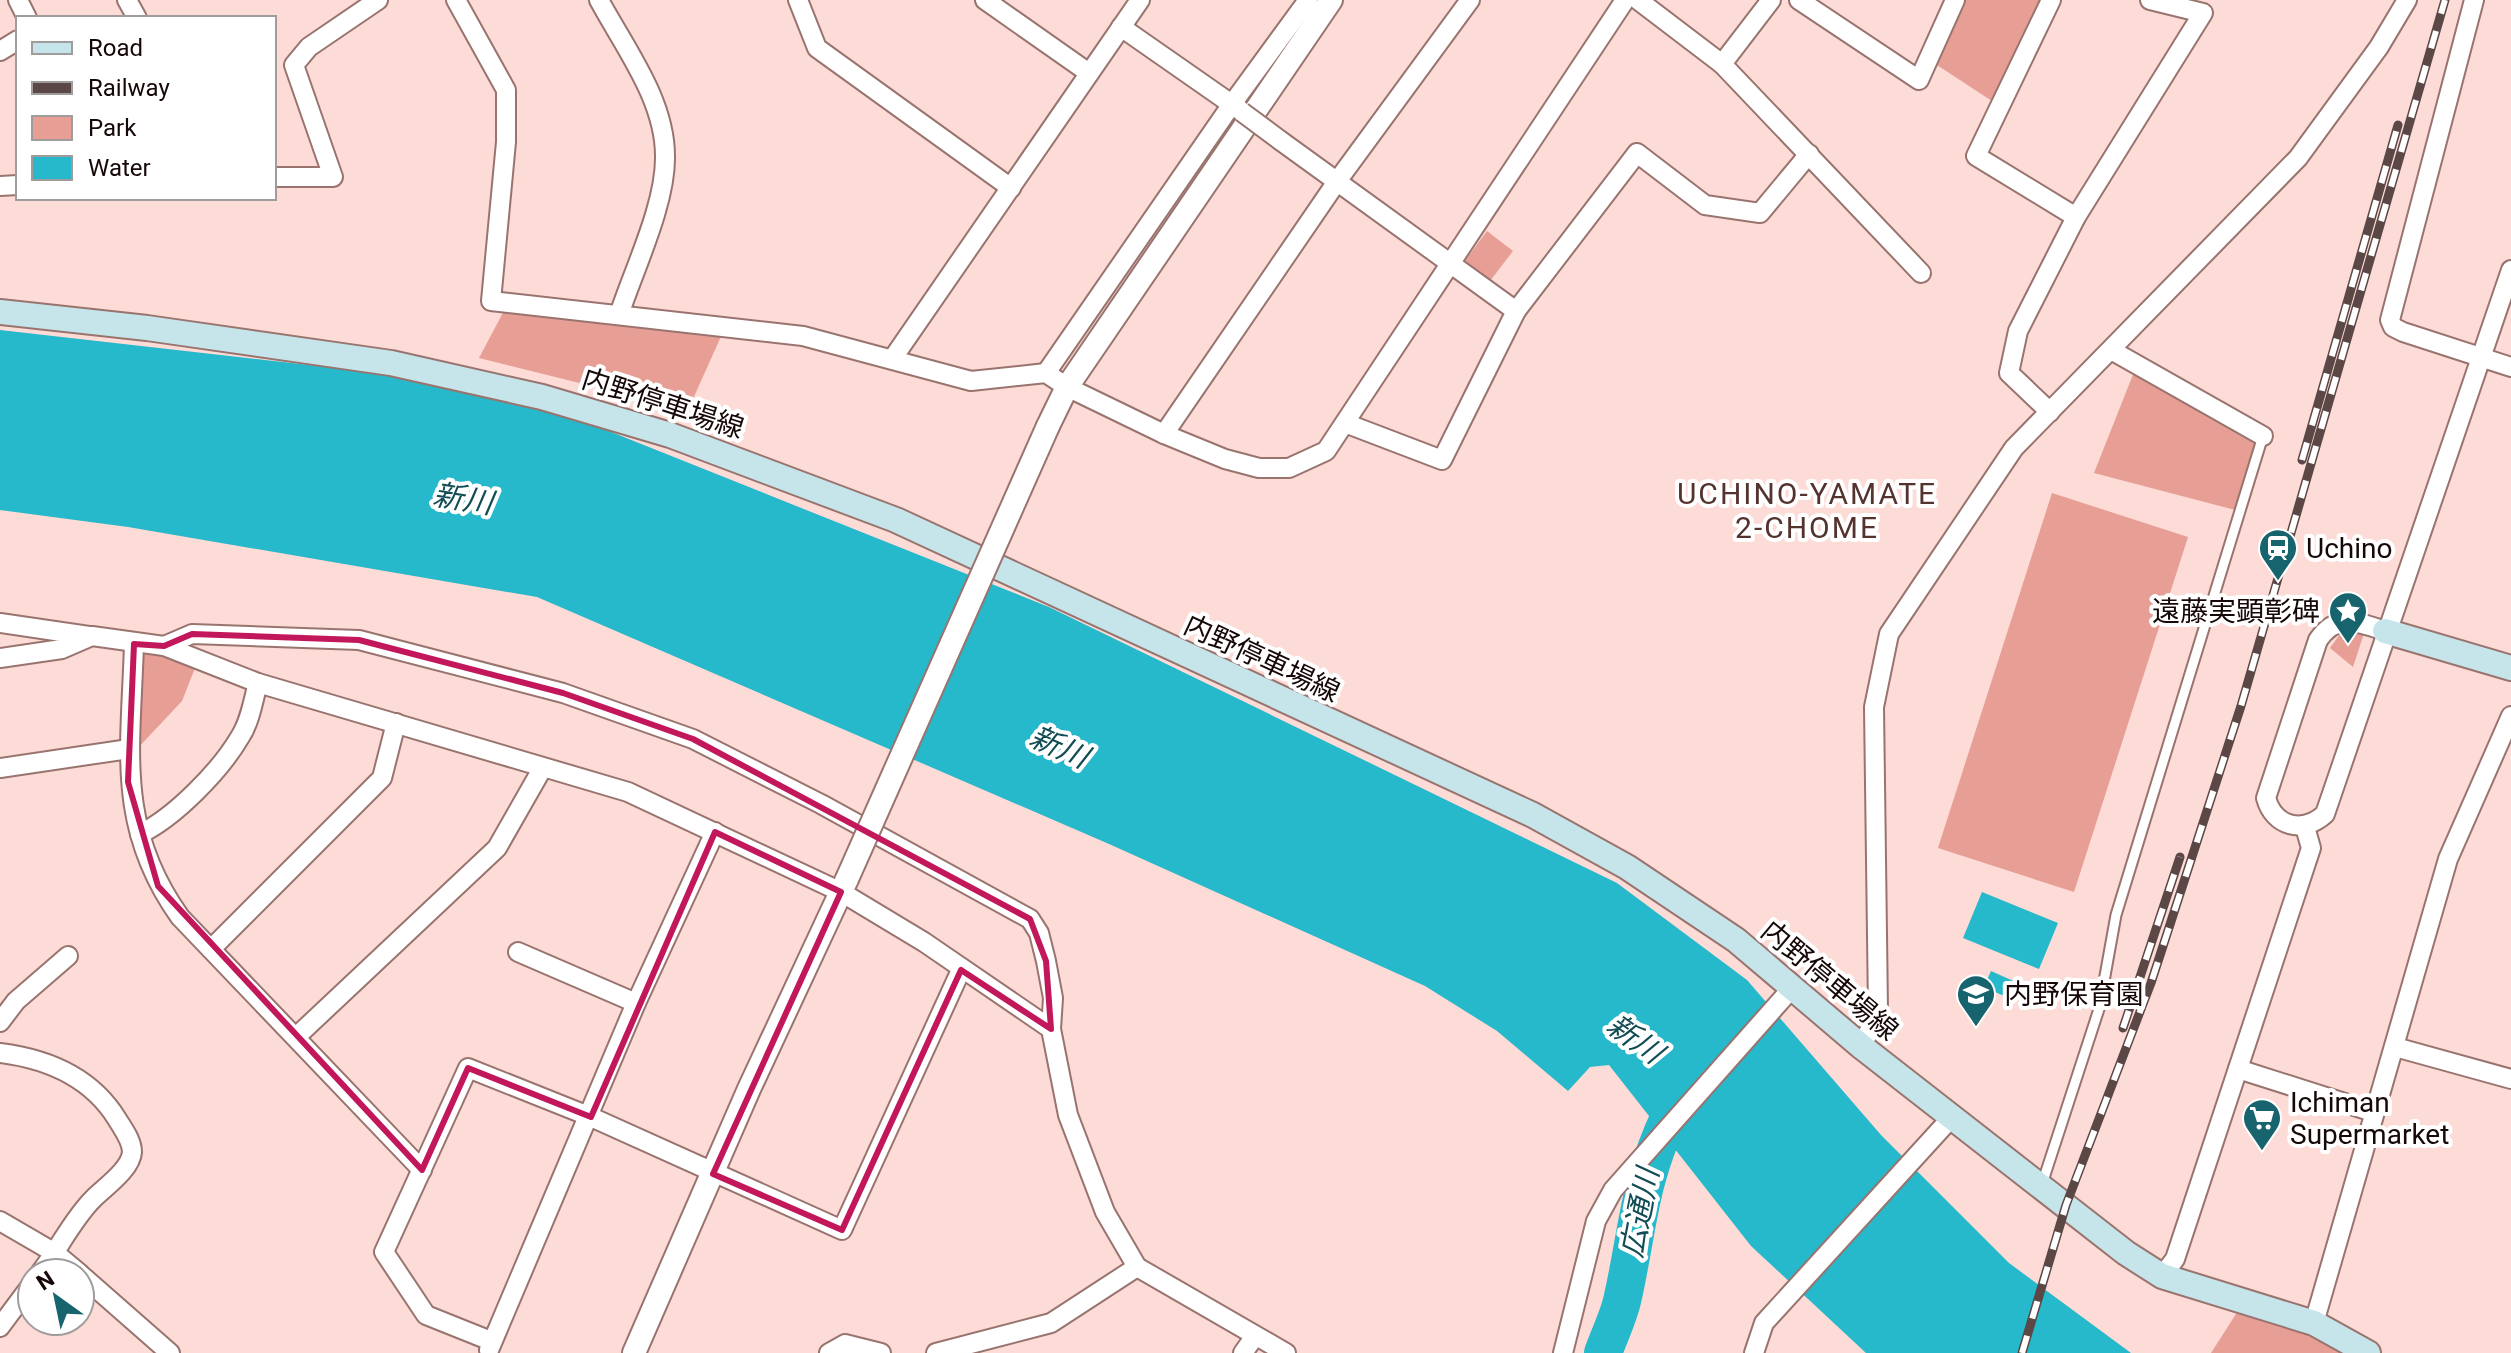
<svg xmlns="http://www.w3.org/2000/svg" width="2511" height="1353" viewBox="0 0 2511 1353" font-family="Roboto,'Noto Sans JP',sans-serif">
<style>
.green{fill:#e69e95}
.water{fill:#26b8cb}
.lines{fill:none;stroke-linecap:round;stroke-linejoin:round}
.river{stroke:#26b8cb;stroke-width:38}
.service-casing{stroke:#99746f;stroke-width:13}
.minor-casing{stroke:#99746f;stroke-width:22}
.tertiary-casing{stroke:#99746f;stroke-width:26}
.secondary-casing{stroke:#99746f;stroke-width:28}
.service{stroke:#fff;stroke-width:9}
.minor{stroke:#fff;stroke-width:18}
.tertiary{stroke:#fff;stroke-width:22}
.secondary{stroke:#c6e5ea;stroke-width:24}
.rail-casing{stroke:#5b4846;stroke-width:9}
.rail{stroke:#fff;stroke-width:6;stroke-dasharray:18;stroke-linecap:butt}
.minor-bridge-casing{stroke:#99746f;stroke-width:22;stroke-linecap:butt}
.tertiary-bridge-casing{stroke:#99746f;stroke-width:26;stroke-linecap:butt}
.minor-bridge{stroke:#fff;stroke-width:18}
.tertiary-bridge{stroke:#fff;stroke-width:22}
.marked{fill:none;stroke:#c2185b;stroke-width:6;stroke-linejoin:round}
.labels{text-anchor:middle;stroke-width:8;stroke-linejoin:round;paint-order:stroke}
.street-label{font-size:28px;fill:#150807;stroke:#fff}
.poi-label{font-size:28px;fill:#150807;stroke:#fff;text-anchor:start}
.neighbourhood-label{font-size:30px;letter-spacing:2px;fill:#54332f;stroke:#fff}
.water-label{font-size:30px;font-style:italic;fill:#124c54;stroke:#fff}
</style>
<rect width="100%" height="100%" fill="#fddbd6"/>
<g class="green">
<polygon points="1966,0 2042,0 1995,103 1937,65"/>
<polygon points="1487,231 1513,251 1490,281 1464,262"/>
<polygon points="506,307 723,332 688,410 479,358"/>
<polygon points="2134,372 2257,439 2239,511 2094,473"/>
<polygon points="2052,493 2188,537 2074,892 1938,848"/>
<polygon points="2366,627 2353,667 2330,648 2340,634"/>
<polygon points="143,650 195,668 182,701 136,750"/>
<polygon points="2243,1303 2357,1353 2211,1353"/>
</g>
<g class="water">
<polygon points="0,330 496,386 1049,607 1617,883 1747,980 1881,1135 2009,1263 2131,1353 1866,1353 1751,1246 1609,1065 1590,1067 1568,1091 1497,1031 1425,986 1109,844 537,597 128,527 0,510"/>
<polygon points="1982,892 2058,923 2039,969 1963,938"/>
<polygon points="1991,971 2020,984 2013,1000 1984,987"/>
</g>
<g class="lines">
<path class="river" d="M1603,1353c6,-17 15,-35 19,-52 16,-70 16,-118 48,-185"/>
<defs>
<polyline id="service" points="2042,1184 2099,1009 2116,915 2263,436"/>
<g id="minor">
<polyline points="18,0 27,18"/>
<polyline points="127,0 137,18"/>
<polyline points="456,0 506,90 506,142 491,301 803,336 971,381 1046,373 1067,387 1164,434 1225,459 1259,468 1289,468 1326,451 1625,0"/>
<path d="M599,0c26,48 66,100 66,156 1,48 -31,113 -46,159"/>
<polyline points="798,0 817,48 1011,188"/>
<polyline points="985,0 1089,73"/>
<polyline points="1638,0 1722,64 1921,273"/>
<polyline points="1799,0 1919,80 1955,0"/>
<polyline points="2051,0 1976,156 2076,217"/>
<polyline points="2474,0 2390,320 2393,327 2403,332 2511,367"/>
<polyline points="1121,27 1240,110"/>
<polyline points="0,51 18,40"/>
<polyline points="1722,64 1771,0"/>
<polyline points="1281,141 1516,311 1442,460 1345,423"/>
<polyline points="274,177 333,177 294,65 309,47 378,0"/>
<polyline points="0,186 18,185"/>
<polyline points="1516,311 1637,153 1705,205 1760,213 1809,154"/>
<polyline points="2111,350 2263,436"/>
<polyline points="893,358 1140,0"/>
<polyline points="1046,373 1232,104 1308,0"/>
<polyline points="2050,412 2009,373 2018,331 2076,217 2203,13 2150,0"/>
<polyline points="1164,434 1338,180 1470,0"/>
<polyline points="0,623 89,636"/>
<path d="M2385,631c-27,-9 -48,-19 -67,9l-52,158c8,29 37,36 59,16l186,-544"/>
<path d="M134,644c-3,104 -19,182 46,273l242,253"/>
<polyline points="164,646 192,634 359,640 563,693 693,739 821,804 1030,919 1039,933 1046,961 1053,998 1051,1029 1068,1115 1105,1212 1137,1267 1286,1353"/>
<polyline points="0,658 62,649 92,636 164,646 258,683 628,792 841,892 924,942 1051,1029"/>
<polyline points="0,768 129,749"/>
<path d="M140,834c35,-17 80,-63 100,-97 10,-15 13,-36 18,-54"/>
<polyline points="211,949 382,778 396,723"/>
<polyline points="518,952 636,1003"/>
<polyline points="0,1022 16,1001 68,956"/>
<polyline points="296,1037 497,848 542,769"/>
<polyline points="1862,1047 1878,1010 1874,707 1889,634 2014,448 2298,158 2379,47 2407,0"/>
<polyline points="2395,1047 2511,1079"/>
<path d="M0,1053c48,6 91,24 117,66 6,10 15,21 15,33 -1,17 -27,35 -39,47 -21,21 -34,50 -53,74"/>
<polyline points="2238,1069 2373,1112"/>
<polyline points="0,1221 55,1253 79,1273"/>
<polyline points="80,1274 170,1353"/>
<polyline points="2162,1276 2175,1259 2311,848 2305,827"/>
<polyline points="2314,1323 2448,859 2511,716"/>
<polyline points="0,1327 32,1284"/>
<polyline points="491,1341 426,1315 384,1252 468,1068 591,1117 842,1230 961,970"/>
<polyline points="489,1350 636,1003 715,832"/>
<polyline points="829,1353 845,1344 881,1353"/>
<polyline points="936,1353 1051,1323 1137,1267"/>
<polyline points="1243,1353 1255,1336"/>
<polyline points="1563,1353 1596,1221 1613,1190 1792,988"/>
<polyline points="1754,1353 1764,1323 1951,1118"/>
</g>
<g id="tertiary">
<polyline points="1048,426 1067,387 1331,0"/>
<polyline points="634,1353 749,1089 847,879"/>
</g>
<g id="secondary">
<polyline points="0,312 147,328 391,363 542,397 670,435 896,520 1533,815 1627,867 1736,940 1862,1047 2126,1253 2162,1276 2314,1323 2368,1353"/>
<polyline points="2385,631 2511,668"/>
</g>
</defs>
<use href="#service" class="service-casing"/>
<use href="#minor" class="minor-casing"/>
<use href="#tertiary" class="tertiary-casing"/>
<use href="#secondary" class="secondary-casing"/>
<use href="#service" class="service"/>
<use href="#minor" class="minor"/>
<use href="#tertiary" class="tertiary"/>
<use href="#secondary" class="secondary"/>
<defs>
<g id="rail">
<polyline points="2302,460 2398,125"/>
<polyline points="2123,1028 2180,857"/>
<polyline points="2022,1353 2066,1205 2151,983 2241,706 2445,0"/>
</g>
</defs>
<use href="#rail" class="rail-casing"/>
<use href="#rail" class="rail"/>
<defs>
<polyline id="minor-bridge" points="1242,112 1281,141"/>
<polyline id="tertiary-bridge" points="847,879 1048,426"/>
</defs>
<use href="#minor-bridge" class="minor-bridge-casing"/>
<use href="#tertiary-bridge" class="tertiary-bridge-casing"/>
<use href="#minor-bridge" class="minor-bridge"/>
<use href="#tertiary-bridge" class="tertiary-bridge"/>
</g>
<path class="marked" d="M192,634l167,6 204,53 130,46 337,180 16,42 5,68 -90,-59 -119,260 -129,-56 128,-282 -126,-60 -124,285 -123,-49 -46,102 -264,-284 -30,-104 6,-138 30,2z"/>
<defs>
<symbol id="station-pin" viewBox="-11 -11 22 30"><path d="M0 17L-7.5 6A9.5 9.5 0 1 1 7.5 6Z" fill="#17636e" stroke="#fff"/><path d="M-3-6H3Q5-6 5-4V2Q5 4 3 4L4.5 6H3L1.5 4h-3L-3 6H-4.5L-3 4Q-5 4-5 2V-4Q-5-6-3-6ZM-3.5-4v3h7v-3ZM-3.5 1v1.5H-2V1ZM2 1v1.5H3.5V1Z" fill="#fff"/></symbol>
<symbol id="sight-pin" viewBox="-11 -11 22 30"><path d="M0 17L-7.5 6A9.5 9.5 0 1 1 7.5 6Z" fill="#17636e" stroke="#fff"/><path d="M0-6L1.8-2.2L6-1.7L2.9 1.2L3.7 5.4L0 3.3L-3.7 5.4L-2.9 1.2L-6-1.7L-1.8-2.2Z" fill="#fff"/></symbol>
<symbol id="school-pin" viewBox="-11 -11 22 30"><path d="M0 17L-7.5 6A9.5 9.5 0 1 1 7.5 6Z" fill="#17636e" stroke="#fff"/><path d="M0-5L7-2L0 1L-7-2ZM-4 1L0 2.5L4 1V4Q0 6-4 4Z" fill="#fff"/></symbol>
<symbol id="supermarket-pin" viewBox="-11 -11 22 30"><path d="M0 17L-7.5 6A9.5 9.5 0 1 1 7.5 6Z" fill="#17636e" stroke="#fff"/><path d="M-6-5.5h2.5l.6 2H6L4.5 2H-2.5L-4.4-4H-6ZM-1.5 3.2a1.3 1.3 0 1 0 .1 0ZM3 3.2a1.3 1.3 0 1 0 .1 0Z" fill="#fff"/></symbol>
</defs>
<g fill-rule="evenodd">
<use href="#station-pin" x="2256" y="526" width="44" height="60"/>
<use href="#sight-pin" x="2326" y="589" width="44" height="60"/>
<use href="#school-pin" x="1954" y="972" width="44" height="60"/>
<use href="#supermarket-pin" x="2240" y="1096" width="44" height="60"/>
</g>
<g class="labels">
<g class="street-label">
<text transform="translate(663 403) rotate(18)" y="10">内野停車場線</text>
<text transform="translate(1262 658) rotate(25)" y="10">内野停車場線</text>
<text transform="translate(1830 980) rotate(40)" y="10">内野停車場線</text>
</g>
<g class="poi-label">
<text x="2306" y="558">Uchino</text>
<text x="2320" y="621" text-anchor="end">遠藤実顕彰碑</text>
<text x="2004" y="1004">内野保育園</text>
<text x="2290" y="1112">Ichiman<tspan x="2290" dy="32">Supermarket</tspan></text>
</g>
<g class="neighbourhood-label">
<text x="1807" y="504">UCHINO-YAMATE<tspan x="1807" dy="34">2-CHOME</tspan></text>
</g>
<g class="water-label">
<text transform="translate(463 499) rotate(9)" y="10">新川</text>
<text transform="translate(1059 747) rotate(24)" y="10">新川</text>
<text transform="translate(1635 1039) rotate(36)" y="10">新川</text>
<text transform="translate(1640 1213) rotate(-79)" y="10">広通川</text>
</g>
</g>
<rect x="16" y="16" width="260" height="184" fill="#ffffff" stroke="#a19c9c" stroke-width="2"/>
<rect x="32" y="42" width="40" height="12" fill="#c6e5ea" stroke="#a19c9c" stroke-width="2"/>
<text x="88" y="56" font-size="24" fill="#150807">Road</text>
<rect x="32" y="82" width="40" height="12" fill="#5b4846" stroke="#a19c9c" stroke-width="2"/>
<text x="88" y="96" font-size="24" fill="#150807">Railway</text>
<rect x="32" y="116" width="40" height="24" fill="#e69e95" stroke="#a19c9c" stroke-width="2"/>
<text x="88" y="136" font-size="24" fill="#150807">Park</text>
<rect x="32" y="156" width="40" height="24" fill="#26b8cb" stroke="#a19c9c" stroke-width="2"/>
<text x="88" y="176" font-size="24" fill="#150807">Water</text>
<g transform="translate(56 1297) rotate(327)"><circle r="38" fill="#ffffff" stroke="#a19c9c" stroke-width="2"/>
<path d="M0-6L14 30L0 20L-14 30Z" fill="#17636e"/>
<text y="-12" font-size="22" font-weight="bold" text-anchor="middle" fill="#150807">N</text>
</g>
</svg>
